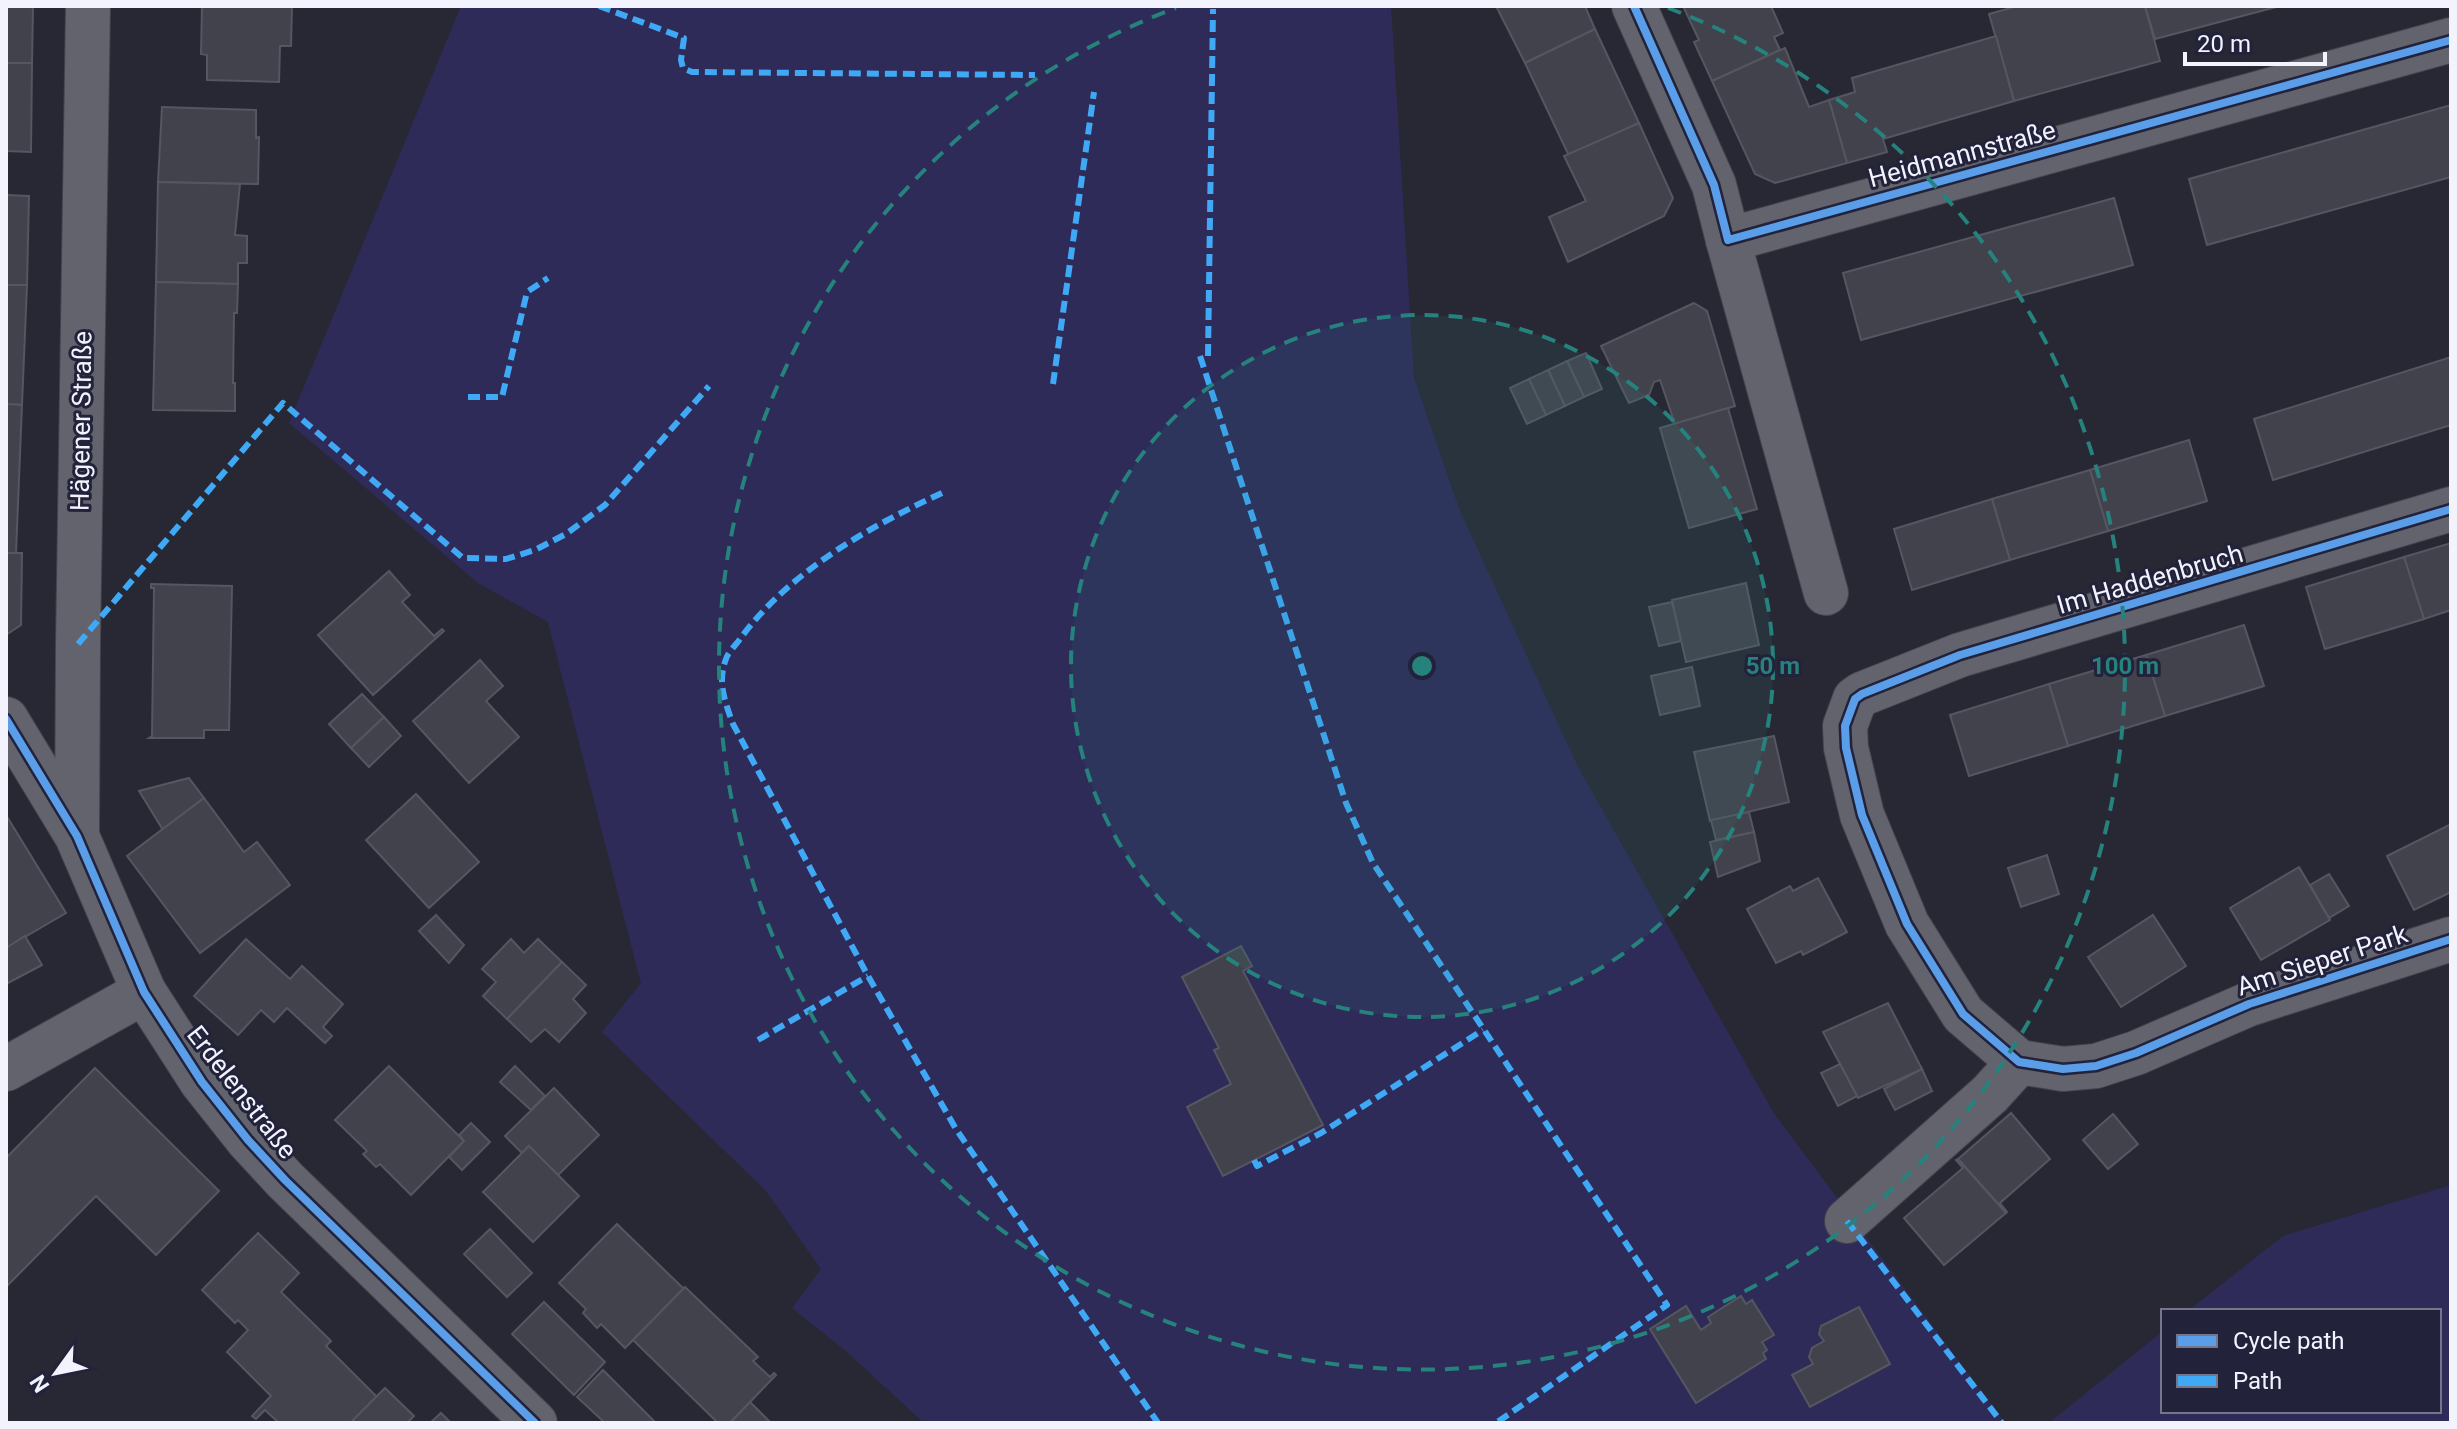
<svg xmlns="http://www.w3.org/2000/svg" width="2457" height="1429" viewBox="0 0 2457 1429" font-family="Roboto,sans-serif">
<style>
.green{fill:#2e2b59}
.building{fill:#42424d;stroke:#555661;stroke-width:2}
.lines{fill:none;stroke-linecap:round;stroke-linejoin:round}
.minor-casing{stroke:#43434d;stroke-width:46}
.minor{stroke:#63636d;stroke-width:44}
.quiet{stroke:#3fa9f5;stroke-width:6;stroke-dasharray:12 6;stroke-linecap:butt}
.cycleway-casing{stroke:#22223b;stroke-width:13}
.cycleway{stroke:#5a9eea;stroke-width:8}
.ring{fill:none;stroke:#26827c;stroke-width:4;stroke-dasharray:14 10}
.labels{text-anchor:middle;stroke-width:6;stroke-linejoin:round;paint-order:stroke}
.street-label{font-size:26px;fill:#f2f3fd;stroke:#22223b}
.centre{fill:#26827c;stroke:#22223b;stroke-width:4}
.ring-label{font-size:24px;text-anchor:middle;font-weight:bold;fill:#26827c;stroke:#22223b;stroke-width:6;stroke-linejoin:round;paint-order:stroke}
</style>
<rect width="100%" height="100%" fill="#282835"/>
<g class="green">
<polygon points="461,6 1391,6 1414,378 1460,511 1577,765 1773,1112 2005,1423 924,1423 846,1351 792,1308 821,1269 766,1191 602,1032 641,983 548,622 478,583 289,423"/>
<polygon points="2451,1185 2451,1423 2049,1423 2163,1331 2163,1411 2439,1411 2439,1311 2188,1311 2283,1236"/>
</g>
<g class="building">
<polygon points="6,6 33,6 32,63 6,63"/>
<polygon points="202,6 292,6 291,46 280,46 279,82 207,80 207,55 201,54"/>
<polygon points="1496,6 1585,6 1595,29 1525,63"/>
<polygon points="1683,6 1771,6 1783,33 1774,37 1780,50 1712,81 1694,42 1699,40"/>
<polygon points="2018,6 2145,6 2160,61 2014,101 1989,14"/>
<polygon points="2145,6 2280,6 2155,39"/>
<polygon points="1595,29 1639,123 1569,156 1525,63"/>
<polygon points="1996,36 2014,101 1883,139 1887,152 1847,163 1829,100 1855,92 1852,78"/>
<polygon points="1785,48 1809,107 1829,100 1847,163 1775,183 1755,174 1712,81"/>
<polygon points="6,63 32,63 31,152 6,151"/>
<polygon points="2451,105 2451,177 2207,245 2189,179"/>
<polygon points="162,107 256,110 256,138 259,137 258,184 158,182"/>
<polygon points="1639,123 1673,198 1664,216 1568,262 1549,217 1586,201 1564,156"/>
<polygon points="158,182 240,184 235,235 247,236 247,263 238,263 238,284 156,282"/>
<polygon points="6,195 29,196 27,285 6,285"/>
<polygon points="2114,198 2133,265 1861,340 1843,273"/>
<polygon points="156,282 238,284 237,313 234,313 233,383 235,383 235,411 153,410"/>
<polygon points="6,285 27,285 22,405 6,404"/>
<polygon points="1694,303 1707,311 1735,406 1675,424 1660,380 1654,382 1649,395 1629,403 1601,346"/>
<polygon points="1586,353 1602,389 1584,397 1567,361"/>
<polygon points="2451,357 2451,425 2273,480 2254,419"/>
<polygon points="1567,361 1584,397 1565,406 1548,370"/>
<polygon points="1548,370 1565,406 1546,415 1529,379"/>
<polygon points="1529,379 1546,415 1527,424 1510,388"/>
<polygon points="6,404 22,405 16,553 6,553"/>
<polygon points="1728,408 1757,509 1689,528 1660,428"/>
<polygon points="2189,440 2207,501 2108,531 2090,470"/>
<polygon points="2090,470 2108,531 2010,560 1992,499"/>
<polygon points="1992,499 2010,560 1912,590 1894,529"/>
<polygon points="2451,543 2451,610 2424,619 2404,557"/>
<polygon points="6,553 22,553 21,625 6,635"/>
<polygon points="2404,557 2424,619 2325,649 2306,587"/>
<polygon points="389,571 410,595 402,602 434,636 442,629 444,631 373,695 318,635"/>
<polygon points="1746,583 1759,645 1686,662 1672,600"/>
<polygon points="151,584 232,586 229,730 204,730 204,738 149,738 152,736 154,588 151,588"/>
<polygon points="1672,602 1681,641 1659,646 1649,607"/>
<polygon points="2244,625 2264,686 2165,716 2146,655"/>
<polygon points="2146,655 2165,716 2068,746 2049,684"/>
<polygon points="480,660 503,686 486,701 519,737 469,783 413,721"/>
<polygon points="1692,667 1700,706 1660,715 1651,676"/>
<polygon points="2049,684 2068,746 1969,776 1950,715"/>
<polygon points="362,694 384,717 351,748 329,724"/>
<polygon points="384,717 401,736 369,767 351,748"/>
<polygon points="1774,736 1789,802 1710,821 1694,752"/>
<polygon points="189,778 204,798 163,830 139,791"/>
<polygon points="416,794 479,862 429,908 366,840"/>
<polygon points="204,798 244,852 257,842 290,885 200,953 127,856"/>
<polygon points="1749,812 1754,832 1716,840 1711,820"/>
<polygon points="6,815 66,913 6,948"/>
<polygon points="2451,824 2451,892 2414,910 2387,856"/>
<polygon points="1754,832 1760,861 1718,877 1710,842"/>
<polygon points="2047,855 2059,894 2021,907 2008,868"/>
<polygon points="2299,867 2330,920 2261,960 2230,908"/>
<polygon points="2329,874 2349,906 2329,918 2310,885"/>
<polygon points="1818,878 1847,932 1803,955 1801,951 1776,963 1747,909 1790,886 1793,891"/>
<polygon points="436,915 464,945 449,963 419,931"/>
<polygon points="2153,915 2186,966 2121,1007 2088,957"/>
<polygon points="25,936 42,965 6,984 6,948"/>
<polygon points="246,939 290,979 302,966 343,1004 323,1027 332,1036 325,1043 287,1008 274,1022 261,1010 238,1035 194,996"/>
<polygon points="511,939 524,953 538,939 562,962 507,1019 483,996 496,982 482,969"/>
<polygon points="1241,946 1252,966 1243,971 1323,1125 1223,1176 1187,1107 1231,1084 1214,1050 1219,1048 1182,977"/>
<polygon points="562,962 586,985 573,999 586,1013 559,1042 545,1029 531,1042 507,1019"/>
<polygon points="1888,1003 1922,1069 1858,1098 1823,1032"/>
<polygon points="1840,1064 1857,1096 1838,1106 1821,1073"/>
<polygon points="389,1066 464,1141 411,1195 380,1164 376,1167 363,1154 367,1151 335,1120"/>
<polygon points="515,1066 545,1096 531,1110 500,1082"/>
<polygon points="95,1068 219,1191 156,1255 96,1196 6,1287 6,1158"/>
<polygon points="1922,1069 1932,1091 1895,1110 1884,1089"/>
<polygon points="554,1088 599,1135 558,1175 529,1146 522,1153 505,1136"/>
<polygon points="2011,1113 2050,1159 2000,1203 2007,1212 2006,1213 1958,1159"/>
<polygon points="2113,1114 2138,1144 2108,1169 2083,1140"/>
<polygon points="471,1123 490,1142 462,1170 449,1157 464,1141 459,1135"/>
<polygon points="529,1146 579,1196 533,1242 483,1192"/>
<polygon points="1958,1159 2006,1213 1944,1265 1904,1218 1963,1168 1956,1160"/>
<polygon points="617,1224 684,1289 625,1348 601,1324 597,1328 583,1313 586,1309 559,1283"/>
<polygon points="490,1229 532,1273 507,1297 464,1254"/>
<polygon points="258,1233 299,1273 281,1292 331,1341 326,1346 377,1397 351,1423 279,1423 265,1410 256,1419 252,1416 271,1396 227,1352 248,1330 238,1320 235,1323 202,1290"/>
<polygon points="685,1287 758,1357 753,1361 770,1377 774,1373 776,1375 730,1423 718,1423 633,1340"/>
<polygon points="1741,1296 1746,1304 1752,1300 1774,1335 1762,1342 1767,1350 1763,1353 1766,1359 1696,1403 1650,1329 1686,1306 1701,1330 1711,1323 1708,1317"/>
<polygon points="544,1302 605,1362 574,1395 512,1334"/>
<polygon points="1859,1307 1890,1364 1810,1407 1792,1375 1813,1364 1809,1357 1812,1348 1824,1341 1819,1334 1821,1326"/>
<polygon points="603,1370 656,1423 605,1423 577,1397"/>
<polygon points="385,1388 414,1416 407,1423 356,1423 353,1420"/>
<polygon points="750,1402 771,1423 730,1423"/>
<polygon points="441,1413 451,1423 430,1423"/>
</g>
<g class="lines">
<defs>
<g id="minor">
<polyline points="1634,6 1714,185 1728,240 2451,40"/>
<polyline points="1728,240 1826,593"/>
<polyline points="2451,509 1960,655 1862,694 1855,699 1845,726 1846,748 1862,815 1907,924 1963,1014 2019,1062 2063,1069 2096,1066 2136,1053 2249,1004 2451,939"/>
<polyline points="6,719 77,836 144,992 202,1082 248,1140 285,1180 535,1423"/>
<polyline points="77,835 78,644 88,6"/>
<polyline points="6,1069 144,992"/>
<polyline points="1847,1221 1990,1094 2019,1062"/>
</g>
</defs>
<use href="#minor" class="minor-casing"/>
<use href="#minor" class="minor"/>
<g class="quiet">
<polyline points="599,6 684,38 681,60 683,68 692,72 1035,75"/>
<polyline points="1200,356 1346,803 1373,863 1667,1305 1496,1423"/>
<polyline points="1208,356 1213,9"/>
<polyline points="1053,384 1094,92"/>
<polyline points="468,397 502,397 527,292 548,278"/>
<path d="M942,493c-74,34 -154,80 -202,146 -4,6 -12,13 -14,20 -9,23 -1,43 7,65l135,252 88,153 202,294"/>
<polyline points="78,644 283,403 463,558 506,559 535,550 566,534 605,505 709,386"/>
<polyline points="758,1040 868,976"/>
<polyline points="1254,1160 1257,1166 1321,1133 1483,1030"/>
<polyline points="1847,1221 2002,1423"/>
</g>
<defs>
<g id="cycleway">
<polyline points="1634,6 1714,185 1728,240 2451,40"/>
<polyline points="2451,509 1960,655 1862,694 1855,699 1845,726 1846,748 1862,815 1907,924 1963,1014 2019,1062 2063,1069 2096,1066 2136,1053 2249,1004 2451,939"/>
<polyline points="6,719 77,836 144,992 202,1082 248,1140 285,1180 535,1423"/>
</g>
</defs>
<use href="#cycleway" class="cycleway-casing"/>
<use href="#cycleway" class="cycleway"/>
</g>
<circle cx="1422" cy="666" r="351" fill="#26827c" fill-opacity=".12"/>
<g class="ring">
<circle cx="1422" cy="666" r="351"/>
<path d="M1668 8A703 703 0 1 1 1176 8"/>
</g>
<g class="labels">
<g class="street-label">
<text transform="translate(1962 154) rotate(-15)" y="9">Heidmannstraße</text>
<text transform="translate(81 421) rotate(-89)" y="9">Hägener Straße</text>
<text transform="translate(2150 579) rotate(-16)" y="9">Im Haddenbruch</text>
<text transform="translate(2322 960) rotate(-18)" y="9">Am Sieper Park</text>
<text transform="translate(242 1092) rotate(52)" y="9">Erdelenstraße</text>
</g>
</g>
<circle cx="1422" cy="666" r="12" class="centre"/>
<g class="ring-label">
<text x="1773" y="674">50 m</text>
<text x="2125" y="674">100 m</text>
</g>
<rect width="2457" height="1429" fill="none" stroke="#f2f3fd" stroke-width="16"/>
<rect x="2161" y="1309" width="280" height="104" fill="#22223b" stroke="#757689" stroke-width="2"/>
<rect x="2177" y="1335" width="40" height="12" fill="#5a9eea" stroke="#757689" stroke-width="2"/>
<text x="2233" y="1349" font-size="24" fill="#f2f3fd">Cycle path</text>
<rect x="2177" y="1375" width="40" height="12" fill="#3fa9f5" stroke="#757689" stroke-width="2"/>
<text x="2233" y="1389" font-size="24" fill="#f2f3fd">Path</text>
<g transform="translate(56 1373) rotate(237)" stroke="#22223b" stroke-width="6" paint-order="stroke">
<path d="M0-6L14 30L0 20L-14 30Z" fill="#f2f3fd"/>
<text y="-12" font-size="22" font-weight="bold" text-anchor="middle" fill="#f2f3fd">N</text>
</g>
<path d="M2185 52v12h140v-12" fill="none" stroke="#f2f3fd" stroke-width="4"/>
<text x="2197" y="52" font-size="24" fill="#f2f3fd" stroke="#22223b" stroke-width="6" paint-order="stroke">20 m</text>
</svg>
